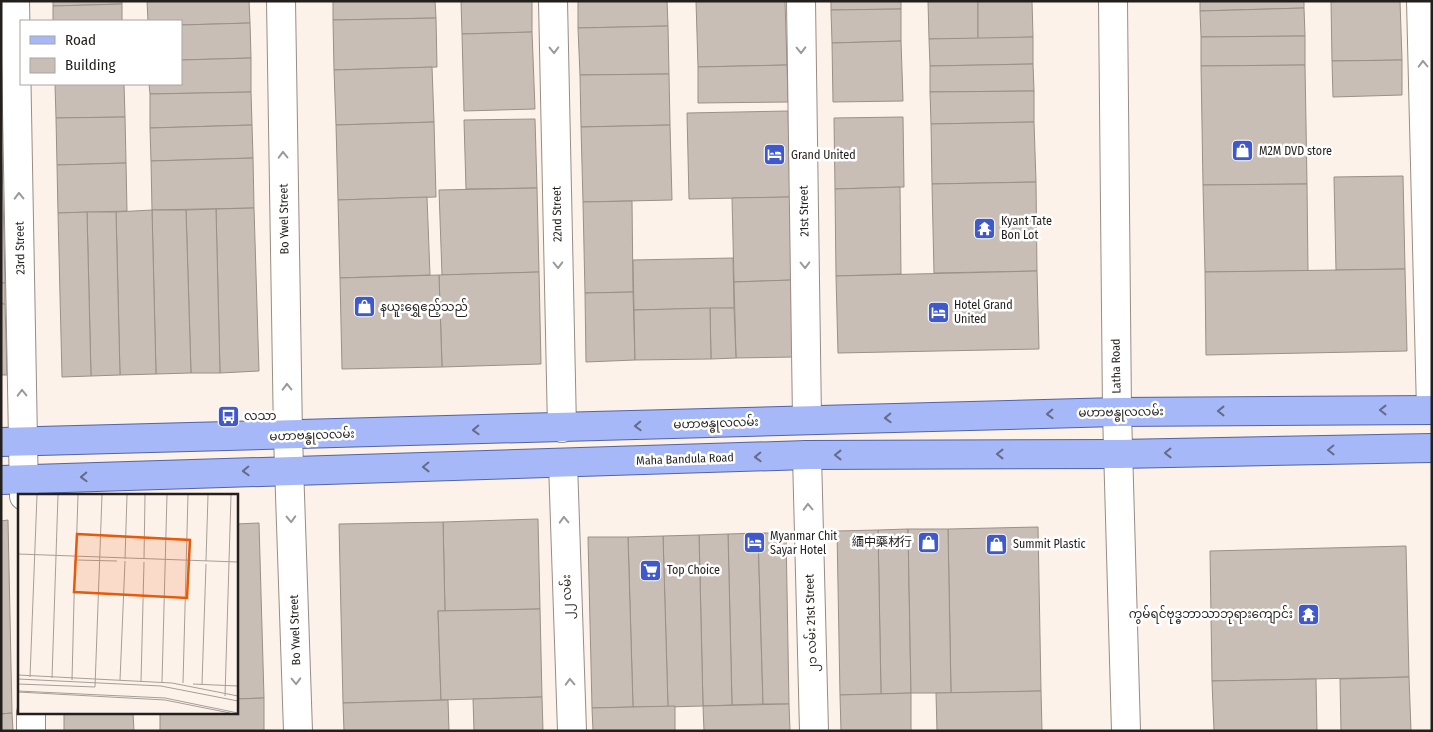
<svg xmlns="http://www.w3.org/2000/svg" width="1433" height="732" viewBox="0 0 1433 732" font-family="'Fira Sans Condensed','Noto Sans SC','Noto Sans Myanmar',sans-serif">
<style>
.building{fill:#c8beb6;stroke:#9a9089}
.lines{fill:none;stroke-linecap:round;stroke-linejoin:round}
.minor-casing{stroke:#978d85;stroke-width:30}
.secondary-casing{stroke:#978d85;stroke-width:30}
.primary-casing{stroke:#5263a7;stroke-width:30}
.minor{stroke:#fff;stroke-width:28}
.secondary{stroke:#fff;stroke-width:28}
.primary{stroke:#a6b8f7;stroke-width:28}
.oneway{stroke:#9c9a99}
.oneway2{stroke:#646c8a}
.labels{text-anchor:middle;stroke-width:5;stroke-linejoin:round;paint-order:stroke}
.poi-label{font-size:12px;fill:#231f1c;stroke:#fff;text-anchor:start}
.street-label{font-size:12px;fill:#231f1c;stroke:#fff}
.inset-road{fill:none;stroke:#a69e98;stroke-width:1}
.view{fill:#e8590c;fill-opacity:0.15;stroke:#e8590c;stroke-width:2.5}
.inset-edge{fill:none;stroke:#231f1c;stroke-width:2.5}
</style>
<rect width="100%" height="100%" fill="#fdf2ea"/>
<g class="building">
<polygon points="53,1 122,1 122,4 53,6"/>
<polygon points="147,1 249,1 250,23 181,25 181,21 148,21"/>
<polygon points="333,1 435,1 436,18 333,20"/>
<polygon points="461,1 532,1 532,32 462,34"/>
<polygon points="578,1 667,1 668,26 578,28"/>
<polygon points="696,1 785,1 787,65 698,67"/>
<polygon points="831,1 901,1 901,9 831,10"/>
<polygon points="928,1 978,1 978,39 929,39"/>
<polygon points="978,1 1032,1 1033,37 978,39"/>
<polygon points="1200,1 1304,1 1304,8 1200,11"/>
<polygon points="1331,1 1400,1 1402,60 1332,61"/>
<polygon points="122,4 122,21 53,21 53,6"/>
<polygon points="1304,8 1305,36 1201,37 1200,11"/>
<polygon points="901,9 901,41 832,43 831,10"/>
<polygon points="436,18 437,67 334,70 333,20"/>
<polygon points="250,23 251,58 181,60 181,25"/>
<polygon points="668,26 669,74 580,75 578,28"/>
<polygon points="532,32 535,109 464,111 462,34"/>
<polygon points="1305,36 1305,65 1201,66 1201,37"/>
<polygon points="1033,37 1033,64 930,66 929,39"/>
<polygon points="901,41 903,101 833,102 832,43"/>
<polygon points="251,58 251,92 150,94 149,84 181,84 181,60"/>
<polygon points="1402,60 1402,95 1333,97 1332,61"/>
<polygon points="1033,64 1034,91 930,92 930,66"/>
<polygon points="787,65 788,102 698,103 698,67"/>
<polygon points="1305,65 1307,184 1203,185 1201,66"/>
<polygon points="432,67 434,122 336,125 334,70"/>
<polygon points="669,74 670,125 581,127 580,75"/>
<polygon points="55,84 124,84 125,117 56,118"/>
<polygon points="1034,91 1034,122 931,124 930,92"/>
<polygon points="251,92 252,125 150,128 150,94"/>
<polygon points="788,111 790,197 689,199 687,113"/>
<polygon points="125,117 126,163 57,165 56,118"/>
<polygon points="903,117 904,187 835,189 834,118"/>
<polygon points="535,119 537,188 466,189 464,120"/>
<polygon points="434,122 436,197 338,200 336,125"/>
<polygon points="1034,122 1036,182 932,184 931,124"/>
<polygon points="252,125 253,158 151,161 150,128"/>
<polygon points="670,125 672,200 583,202 581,127"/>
<polygon points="1,129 3,197 1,197"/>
<polygon points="253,158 254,208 152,210 151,161"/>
<polygon points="126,163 127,211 58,213 57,165"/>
<polygon points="1403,176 1405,269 1336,270 1334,177"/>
<polygon points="1036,182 1037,271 934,273 932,184"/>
<polygon points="1307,184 1308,271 1205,272 1203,185"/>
<polygon points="900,187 901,274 836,276 835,189"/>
<polygon points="537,188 539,272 442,275 439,190"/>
<polygon points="1,197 3,197 5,283 1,283"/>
<polygon points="427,197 430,275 340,278 338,200"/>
<polygon points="790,197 792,280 734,282 732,198"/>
<polygon points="632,201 633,292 585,293 583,202"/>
<polygon points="254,208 259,371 220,373 216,209"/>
<polygon points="216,209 220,373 191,373 186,210"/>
<polygon points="152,210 186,210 191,373 156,374"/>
<polygon points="152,210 156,374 120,375 116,212"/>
<polygon points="87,212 116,212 120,375 91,376"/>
<polygon points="87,212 91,376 62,377 58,213"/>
<polygon points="733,258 734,308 634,310 633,260"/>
<polygon points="1405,269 1407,351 1206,355 1205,272"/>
<polygon points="1037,271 1039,349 838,353 836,276"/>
<polygon points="539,272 541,364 442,367 439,275"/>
<polygon points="439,275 442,367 342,369 340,278"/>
<polygon points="792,280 794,357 736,358 734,282"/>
<rect x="1" y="283" width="4" height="21"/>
<polygon points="633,292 635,360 586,362 585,293"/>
<polygon points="1,304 5,304 7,375 1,375"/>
<polygon points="710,308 734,308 736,358 711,359"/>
<polygon points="710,308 711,359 635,360 634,310"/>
<polygon points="538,519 540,609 445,611 443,522"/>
<polygon points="8,520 12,713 1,714 1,521"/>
<polygon points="443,522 445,611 438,611 441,700 343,703 339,524"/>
<polygon points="259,523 264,698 236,699 236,524"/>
<polygon points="1038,527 1041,691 951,693 948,529"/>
<polygon points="908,529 911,693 881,694 878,530"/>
<polygon points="908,529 948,529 951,693 911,693"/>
<polygon points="878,530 881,694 840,695 837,531"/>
<polygon points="758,533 763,704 732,705 728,534"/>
<polygon points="758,533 786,533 789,704 763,704"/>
<polygon points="728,534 732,705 703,706 699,535"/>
<polygon points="699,535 703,706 668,707 663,536"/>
<polygon points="663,536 668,707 633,707 628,537"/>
<polygon points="588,537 628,537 633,707 592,708"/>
<polygon points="1406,546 1409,677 1212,681 1210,551"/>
<polygon points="540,609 542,697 441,700 438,611"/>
<polygon points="1409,677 1411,731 1341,731 1340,679"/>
<polygon points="1316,679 1317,731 1214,731 1212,681"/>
<polygon points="1041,691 1042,731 937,731 936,693"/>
<polygon points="911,693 911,731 841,731 840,695"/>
<polygon points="542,697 543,731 474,731 473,699"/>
<polygon points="264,698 264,731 160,731 160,713 236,713 236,699"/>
<polygon points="448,700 449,731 344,731 343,703"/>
<polygon points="789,704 790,731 704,731 703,706"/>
<polygon points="675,706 675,731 593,731 592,708"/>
<polygon points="12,713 13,731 1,731 1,714"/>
<polygon points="64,713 133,713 134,731 64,731"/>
</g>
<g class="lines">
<defs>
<g id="minor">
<polyline points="15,1 24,496"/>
<polyline points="281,1 288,436 298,731"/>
<polyline points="553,1 562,428"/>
<polyline points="801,1 807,420"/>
<polyline points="1421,1 1431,410"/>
<polyline points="807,455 814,731"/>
<polyline points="563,463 572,731"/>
<polyline points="31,713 31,731"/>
</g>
<polyline id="secondary" points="1113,1 1117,412 1126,731"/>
<g id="primary">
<polyline points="1,442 1117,412 1432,410"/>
<polyline points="1,480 807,455 1119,454 1432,448"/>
</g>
</defs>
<use href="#minor" class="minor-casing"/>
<use href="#secondary" class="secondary-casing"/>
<use href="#primary" class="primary-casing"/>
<use href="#minor" class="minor"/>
<use href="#secondary" class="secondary"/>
<use href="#primary" class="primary"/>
</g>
<defs><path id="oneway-chevron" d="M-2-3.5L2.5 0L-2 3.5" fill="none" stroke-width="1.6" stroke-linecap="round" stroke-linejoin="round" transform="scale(1.25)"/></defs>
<g class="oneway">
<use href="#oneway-chevron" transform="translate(554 50) rotate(89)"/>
<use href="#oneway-chevron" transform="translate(801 50) rotate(89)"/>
<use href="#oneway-chevron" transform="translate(1423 64) rotate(-91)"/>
<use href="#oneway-chevron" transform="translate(283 155) rotate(-91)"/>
<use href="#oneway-chevron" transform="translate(19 196) rotate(-91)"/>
<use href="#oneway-chevron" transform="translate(558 265) rotate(89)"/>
<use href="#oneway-chevron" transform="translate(805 265) rotate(89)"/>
<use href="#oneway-chevron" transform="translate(287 387) rotate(-91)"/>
<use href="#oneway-chevron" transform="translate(22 393) rotate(-91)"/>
<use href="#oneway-chevron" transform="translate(808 507) rotate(-92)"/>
<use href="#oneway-chevron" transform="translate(291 519) rotate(88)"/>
<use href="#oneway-chevron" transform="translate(564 520) rotate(-92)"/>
<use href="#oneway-chevron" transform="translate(296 681) rotate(88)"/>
<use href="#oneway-chevron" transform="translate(570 682) rotate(-92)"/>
</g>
<g class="oneway2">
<use href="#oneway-chevron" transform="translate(1383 410) rotate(180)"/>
<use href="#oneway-chevron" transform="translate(1221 411) rotate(180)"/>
<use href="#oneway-chevron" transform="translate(1050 414) rotate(178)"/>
<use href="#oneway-chevron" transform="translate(888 418) rotate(178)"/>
<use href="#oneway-chevron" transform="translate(638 426) rotate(178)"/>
<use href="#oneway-chevron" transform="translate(476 430) rotate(178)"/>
<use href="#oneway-chevron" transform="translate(1331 450) rotate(179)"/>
<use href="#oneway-chevron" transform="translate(1168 453) rotate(179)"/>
<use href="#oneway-chevron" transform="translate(1000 454) rotate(180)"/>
<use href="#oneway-chevron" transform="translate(838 455) rotate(180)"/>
<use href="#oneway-chevron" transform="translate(758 457) rotate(178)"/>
<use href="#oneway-chevron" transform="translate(426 467) rotate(179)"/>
<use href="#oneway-chevron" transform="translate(246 471) rotate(178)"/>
<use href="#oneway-chevron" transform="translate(84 477) rotate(178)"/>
</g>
<defs>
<symbol id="shop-square" viewBox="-11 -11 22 22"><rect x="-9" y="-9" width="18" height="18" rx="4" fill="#3f58cb" stroke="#fff"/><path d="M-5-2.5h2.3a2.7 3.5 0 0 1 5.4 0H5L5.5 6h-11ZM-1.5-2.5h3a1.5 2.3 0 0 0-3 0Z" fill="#fff"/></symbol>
<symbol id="hotel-square" viewBox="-11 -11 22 22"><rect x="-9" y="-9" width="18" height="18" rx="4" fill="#3f58cb" stroke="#fff"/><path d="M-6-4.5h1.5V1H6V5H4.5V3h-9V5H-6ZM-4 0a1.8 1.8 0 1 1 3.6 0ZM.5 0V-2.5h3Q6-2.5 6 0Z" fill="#fff"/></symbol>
<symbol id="temple-square" viewBox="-11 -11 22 22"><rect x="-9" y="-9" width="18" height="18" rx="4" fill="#3f58cb" stroke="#fff"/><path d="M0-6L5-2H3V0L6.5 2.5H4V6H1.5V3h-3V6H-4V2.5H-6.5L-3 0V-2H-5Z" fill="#fff"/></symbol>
<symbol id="bus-square" viewBox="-11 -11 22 22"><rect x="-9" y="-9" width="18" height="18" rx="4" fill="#3f58cb" stroke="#fff"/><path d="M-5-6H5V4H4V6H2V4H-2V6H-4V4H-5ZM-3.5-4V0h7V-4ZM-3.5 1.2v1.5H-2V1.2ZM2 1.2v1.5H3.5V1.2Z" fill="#fff"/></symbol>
<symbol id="supermarket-square" viewBox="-11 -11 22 22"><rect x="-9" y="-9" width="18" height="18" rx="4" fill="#3f58cb" stroke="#fff"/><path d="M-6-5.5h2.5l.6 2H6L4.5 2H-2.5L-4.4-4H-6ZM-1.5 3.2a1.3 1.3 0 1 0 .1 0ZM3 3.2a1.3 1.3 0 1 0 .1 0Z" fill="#fff"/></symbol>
</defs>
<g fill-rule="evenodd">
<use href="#shop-square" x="1230" y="138" width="25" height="25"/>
<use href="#hotel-square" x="762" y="142" width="25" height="25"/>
<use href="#temple-square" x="972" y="216" width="25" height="25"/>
<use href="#shop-square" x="352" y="294" width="25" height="25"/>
<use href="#hotel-square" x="926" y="300" width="25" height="25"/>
<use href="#bus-square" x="216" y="404" width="25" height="25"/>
<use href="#shop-square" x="916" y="530" width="25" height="25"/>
<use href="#hotel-square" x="742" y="530" width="25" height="25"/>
<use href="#shop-square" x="984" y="532" width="25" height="25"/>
<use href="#supermarket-square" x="638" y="558" width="25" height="25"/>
<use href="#temple-square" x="1296" y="602" width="25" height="25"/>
</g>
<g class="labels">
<g class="poi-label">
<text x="1259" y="155">M2M DVD store</text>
<text x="791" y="159">Grand United</text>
<text x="1001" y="225">Kyant Tate<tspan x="1001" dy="14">Bon Lot</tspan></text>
<text x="954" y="309">Hotel Grand<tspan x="954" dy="14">United</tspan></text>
<text x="380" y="311">နယူးရွှေဧည့်သည်</text>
<text x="244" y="420">လသာ</text>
<text x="770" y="540">Myanmar Chit<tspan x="770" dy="14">Sayar Hotel</tspan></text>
<text x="912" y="546" text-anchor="end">緬中藥材行</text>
<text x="1013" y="548">Summit Plastic</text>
<text x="667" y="574">Top Choice</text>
<text x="1293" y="618" text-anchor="end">ကွမ်ရင်ဗုဒ္ဓဘာသာဘုရားကျောင်း</text>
</g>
<g class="street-label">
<text transform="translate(804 211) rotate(-91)" y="4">21st Street</text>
<text transform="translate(557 214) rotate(-91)" y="4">22nd Street</text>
<text transform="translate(284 219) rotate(-91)" y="4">Bo Ywel Street</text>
<text transform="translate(20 248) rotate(-91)" y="4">23rd Street</text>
<text transform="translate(1116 366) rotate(-91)" y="4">Latha Road</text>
<text transform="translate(1121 412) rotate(-1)" y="4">မဟာဗန္ဓုလလမ်း</text>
<text transform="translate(716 423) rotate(-2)" y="4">မဟာဗန္ဓုလလမ်း</text>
<text transform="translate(312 435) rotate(-2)" y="4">မဟာဗန္ဓုလလမ်း</text>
<text transform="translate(685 459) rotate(-2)" y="4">Maha Bandula Road</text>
<text transform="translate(567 597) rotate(-92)" y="4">၂၂ လမ်း</text>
<text transform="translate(811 623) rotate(-92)" y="4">၂၁ လမ်း 21st Street</text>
<text transform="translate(295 630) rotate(-92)" y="4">Bo Ywel Street</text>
</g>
</g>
<g transform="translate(18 494)">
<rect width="220" height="220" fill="#fdf2ea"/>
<path class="inset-road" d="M0,60l220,8M58,63l2,-62M107,65l2,-64M126,65l1,-64M59,66l40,1M188,67l2,-66M0,181l154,8 66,13M12,183l7,-182M34,184l6,-183M0,185l143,7 77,15M54,186l3,-120M102,186l5,-119M123,188l3,-120M144,188l5,-187M165,189l5,-188M0,190l77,3 7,-192M175,190l45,2M184,190l4,-120M0,197l147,7 73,15M0,198l147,8 65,13M207,202l6,-201"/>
<path class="view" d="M59,40l113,6 -3,58 -113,-6z"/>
<rect width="220" height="220" class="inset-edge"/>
</g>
<rect width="1433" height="732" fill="none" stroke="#231f1c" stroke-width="5"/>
<rect x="20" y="20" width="162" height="65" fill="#ffffff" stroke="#a7a5a4"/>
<rect x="30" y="36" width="25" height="8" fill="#a6b8f7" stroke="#a7a5a4"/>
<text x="65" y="45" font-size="15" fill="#231f1c">Road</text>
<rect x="30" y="58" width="25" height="15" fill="#c8beb6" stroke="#a7a5a4"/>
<text x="65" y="70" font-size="15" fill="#231f1c">Building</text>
</svg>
